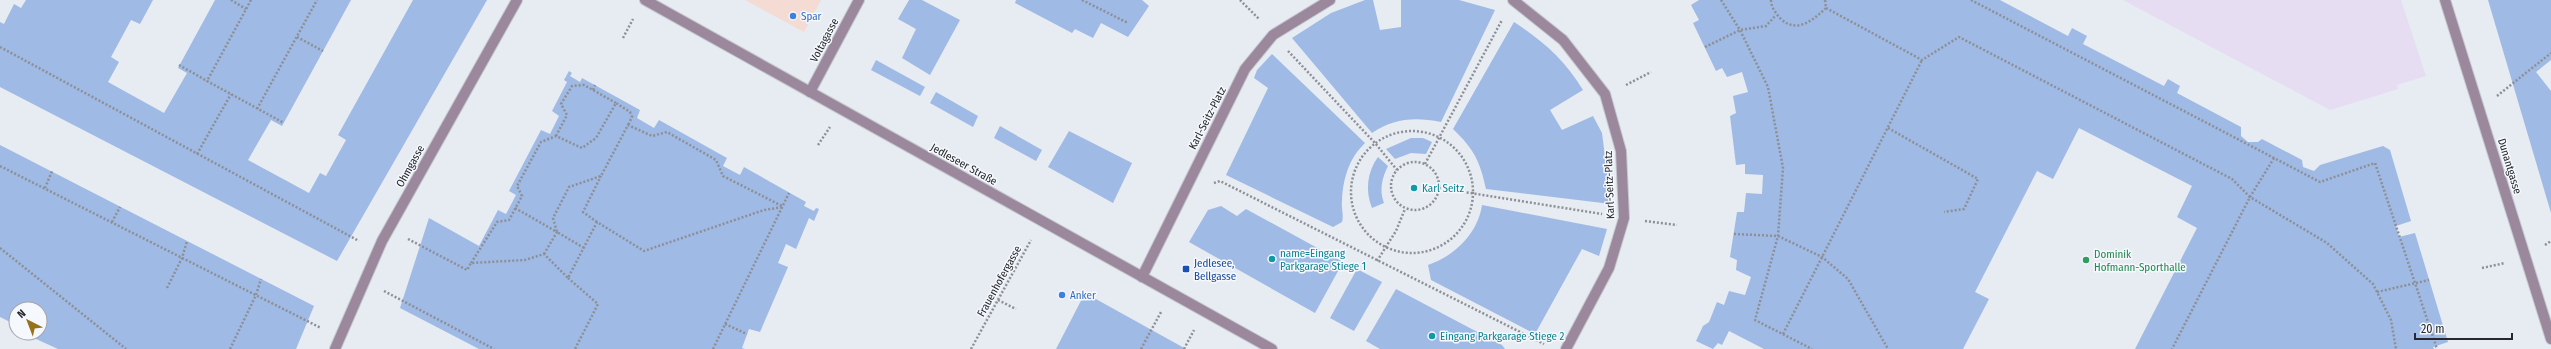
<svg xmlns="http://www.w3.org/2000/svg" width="2551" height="349" viewBox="0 0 2551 349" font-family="'Fira Sans Condensed',sans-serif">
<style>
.commercial{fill:#f4dbd4}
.education{fill:#e6ddf2}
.green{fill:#9fbae5}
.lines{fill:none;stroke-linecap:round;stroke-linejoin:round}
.minor-casing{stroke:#c4c8ce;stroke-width:12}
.path{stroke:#8d8f95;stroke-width:2.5;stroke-dasharray:2 2;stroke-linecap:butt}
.minor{stroke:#9b889c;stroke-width:10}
.shop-dot{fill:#3f7fe0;stroke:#f5f9fe;stroke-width:1.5}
.culture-dot{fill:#0f9aa8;stroke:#f5f9fe;stroke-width:1.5}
.leisure-dot{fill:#2e9e5b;stroke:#f5f9fe;stroke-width:1.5}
.transit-dot{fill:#1a4fb4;stroke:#f5f9fe;stroke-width:1.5}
.labels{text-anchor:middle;stroke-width:3;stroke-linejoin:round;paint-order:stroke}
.shop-label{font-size:11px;fill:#366cbe;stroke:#f5f9fe;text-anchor:start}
.street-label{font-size:11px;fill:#27282b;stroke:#f5f9fe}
.culture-label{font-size:11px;fill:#0d838f;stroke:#f5f9fe;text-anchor:start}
.leisure-label{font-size:11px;fill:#27864d;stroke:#f5f9fe;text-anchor:start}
.transit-label{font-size:11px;fill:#164399;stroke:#f5f9fe;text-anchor:start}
</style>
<rect width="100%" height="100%" fill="#e7ebf2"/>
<polygon class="commercial" points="745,0 821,0 804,32"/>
<polygon class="education" points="2123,0 2401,0 2426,76 2397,85 2398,89 2330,110"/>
<g class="green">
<polygon points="26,0 153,0 140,24 131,20 111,57 119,62 108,82 164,113 187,73 178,68 215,0 351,0 282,126 271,120 248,160 309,193 320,173 326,176 346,140 338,135 413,0 487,0 337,261 0,87 0,22 4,24 14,4 21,8"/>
<polygon points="909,0 922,0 960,20 930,75 902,58 916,29 898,19"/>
<polygon points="1016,0 1142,0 1149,6 1128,37 1101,23 1093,38 1075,29 1072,33 1015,3"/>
<path d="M1365,0h8l7,30 21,-3v-27h58l36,10 -54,112c-26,-5 -47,-4 -69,11l-80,-95 39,-25z"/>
<polygon points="1699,0 2000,0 2068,36 2072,28 2087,36 2083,44 2164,86 2168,79 2180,86 2177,93 2241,127 2241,136 2248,142 2258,142 2262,139 2302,160 2303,167 2314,171 2320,165 2383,146 2390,150 2411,221 2396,226 2399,237 2415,233 2448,342 2433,347 2434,349 2135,349 2197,228 2177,217 2192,186 2079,128 2053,179 2037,171 1975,292 1989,299 1963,349 1764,349 1729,331 1722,345 1718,343 1713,349 1696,341 1703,326 1709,322 1717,302 1724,305 1729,291 1745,295 1751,277 1736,270 1737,260 1730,257 1737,212 1744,212 1746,193 1762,194 1763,175 1745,174 1745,164 1736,165 1730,116 1736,113 1733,96 1748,92 1742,72 1727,77 1722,68 1716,71 1693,23 1699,20 1691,5"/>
<polygon points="2488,0 2551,0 2551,60 2536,72 2551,91 2551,213"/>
<path d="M1514,22c29,19 51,38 69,68l-33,20 12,20 31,-14 9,17 9,71 -125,-15c-6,-28 -12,-40 -33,-60z"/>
<path d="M1272,54l93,89c-16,15 -22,36 -23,57 -1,8 2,15 0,22l-9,5 -107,-52 42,-87 -14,-10 3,-8z"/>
<polygon points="876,60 925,87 920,96 871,70"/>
<polygon points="569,71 572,73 570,76 580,82 582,78 640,110 637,118 654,128 659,120 727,158 723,166 740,175 744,167 806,202 804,206 814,211 816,208 819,209 814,221 809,218 796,249 786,244 778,263 788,267 760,332 749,329 742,348 745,349 479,349 400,308 429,218 479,246 498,210 506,214 516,195 509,191 541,130 550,134 559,116 552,111 567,82 564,80"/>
<polygon points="936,92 978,116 973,127 930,103"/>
<polygon points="1000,126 1042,150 1036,161 994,138"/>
<polygon points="1069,131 1132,163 1113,203 1048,167"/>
<polygon points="1411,138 1423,138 1432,142 1426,154 1411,153 1395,159 1386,149"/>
<polygon points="0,145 314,306 296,349 58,349 23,333 40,333 40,309 16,309 16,325 0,317"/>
<path d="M1378,157l10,9c-6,12 -9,24 -4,37l-12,5c-7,-17 -5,-36 6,-51z"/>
<path d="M1482,205l125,24 -8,27 -17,-7 -47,85 -104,-54 -3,-15c27,-9 50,-32 54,-60z"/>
<polygon points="1221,206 1237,216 1246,209 1343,262 1315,313 1189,242 1208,210"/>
<polygon points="1357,269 1382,282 1354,331 1330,318"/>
<polygon points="1396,289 1502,345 1505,349 1380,349 1366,341"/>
<polygon points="1085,293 1186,349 1056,349"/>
</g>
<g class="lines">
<defs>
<g id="minor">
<polyline points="645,0 1272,349"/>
<polyline points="1513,0 1563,40 1605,94 1621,151 1624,218 1609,268 1566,349"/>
<polyline points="2445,0 2551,339"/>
<polyline points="810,92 859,0"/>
<polyline points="1142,277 1245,69 1273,35 1330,0"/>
<polyline points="335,349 382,241 517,0"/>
</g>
</defs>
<use href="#minor" class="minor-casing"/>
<g class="path">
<polyline points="231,0 246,9"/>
<polyline points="251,0 207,81 284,123"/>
<polyline points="1082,0 1128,23"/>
<polyline points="1240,0 1259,19"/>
<polyline points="1721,0 1740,30 1768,87 1783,168 1778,236 1755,320 1812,349"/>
<path d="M1771,0c0,7 5,14 10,19 16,15 32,1 45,-11l-1,-8"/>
<polyline points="1971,0 2320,182 2375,163 2437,349"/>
<polyline points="1826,8 1922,60 1959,37 2232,179 2250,197 2172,349"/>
<polyline points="297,37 323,51"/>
<polyline points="623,38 633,19"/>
<polyline points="0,47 359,241"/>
<polyline points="1705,47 1740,30 1766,26 1776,15"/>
<polyline points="1288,51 1375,143 1397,170"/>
<polyline points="179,65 207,81"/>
<polyline points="1626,85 1651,72"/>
<polyline points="593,90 595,85"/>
<polyline points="2497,96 2551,53"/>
<polyline points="257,109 317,0"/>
<polyline points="1888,128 1978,179 1964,209 1944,212"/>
<circle cx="1412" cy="192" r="61"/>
<polyline points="556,136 567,115 561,104 572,86 584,85 616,103"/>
<polyline points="818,145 830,127"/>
<polyline points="197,154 231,94"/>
<polyline points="2274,158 2250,197 2327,243 2373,284 2391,320 2396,349"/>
<circle cx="1415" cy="186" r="24"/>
<polyline points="1425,164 1502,20"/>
<polyline points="0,166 321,328"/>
<polyline points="1214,183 1220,181 1544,344"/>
<polyline points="45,188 52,171"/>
<polyline points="1439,188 1602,214"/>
<polyline points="515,208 557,232 544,254"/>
<polyline points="1645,221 1677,225"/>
<polyline points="112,222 120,207"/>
<polyline points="597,222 583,212 601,176"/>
<polyline points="1734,234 1778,236 1822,257 1848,279 1888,349"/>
<polyline points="408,239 467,270 471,263 525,260 544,254 568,278 597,222 644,251 764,210 783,207"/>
<polyline points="2545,245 2551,241"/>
<polyline points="0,248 126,349"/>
<polyline points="584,248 557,232 553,218 569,187 601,176 628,125 652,136 667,132 716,160 723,176 782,206"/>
<polyline points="1377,261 1396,231 1405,209"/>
<polyline points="471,263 497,222 509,220 522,196 517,186 541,142 556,136 582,148 596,138 616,103 630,112 632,117 628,125"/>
<polyline points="2482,268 2505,263"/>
<polyline points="568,278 598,304 575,349"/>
<polyline points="167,288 182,258 187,241"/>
<polyline points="384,291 494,349"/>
<polyline points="2377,292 2429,280"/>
<polyline points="998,300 1016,309"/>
<polyline points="725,324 747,334"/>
<polyline points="1783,334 1922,60"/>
<polyline points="230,349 256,295 261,279"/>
<polyline points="713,349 789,193"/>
<polyline points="971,349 1031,240"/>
<polyline points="1141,349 1161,312"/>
<polyline points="1184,349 1194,330"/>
</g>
<use href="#minor" class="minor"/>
</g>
<g class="shop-dot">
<circle cx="793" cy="16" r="4"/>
<circle cx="1062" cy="295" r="4"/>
</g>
<g class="culture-dot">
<circle cx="1414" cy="188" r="4"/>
<circle cx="1272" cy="259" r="4"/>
<circle cx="1432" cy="336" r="4"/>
</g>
<circle class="leisure-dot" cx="2086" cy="260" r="4"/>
<rect class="transit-dot" x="1182" y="265" width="8" height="8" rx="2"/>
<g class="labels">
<g class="shop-label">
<text x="801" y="20">Spar</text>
<text x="1070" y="299">Anker</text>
</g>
<g class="street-label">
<text transform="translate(824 40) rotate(-62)" y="4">Voltagasse</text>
<text transform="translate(1207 118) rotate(-63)" y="4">Karl-Seitz-Platz</text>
<text transform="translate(964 164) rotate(29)" y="4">Jedleseer Straße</text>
<text transform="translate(410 166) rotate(-61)" y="4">Ohmgasse</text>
<text transform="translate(2510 166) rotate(73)" y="4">Dunantgasse</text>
<text transform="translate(1609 185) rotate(-92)" y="4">Karl-Seitz-Platz</text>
<text transform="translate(999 281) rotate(-61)" y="4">Frauenhofergasse</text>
</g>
<g class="culture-label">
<text x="1422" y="192">Karl Seitz</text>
<text x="1280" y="257">name=Eingang<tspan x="1280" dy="13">Parkgarage Stiege 1</tspan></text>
<text x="1440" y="340">Eingang Parkgarage Stiege 2</text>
</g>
<g class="leisure-label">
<text x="2094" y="258">Dominik<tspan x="2094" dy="13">Hofmann-Sporthalle</tspan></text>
</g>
<g class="transit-label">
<text x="1194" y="267">Jedlesee,<tspan x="1194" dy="13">Bellgasse</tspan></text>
</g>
</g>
<g transform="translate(28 321) rotate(318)"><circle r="19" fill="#f5f9fe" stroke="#a3a5aa"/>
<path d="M0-3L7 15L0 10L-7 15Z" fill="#96721b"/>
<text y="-6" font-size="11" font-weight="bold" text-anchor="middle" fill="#27282b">N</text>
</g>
<path d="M2415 333v6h97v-6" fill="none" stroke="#27282b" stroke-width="2"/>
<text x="2421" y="333" font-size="12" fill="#27282b" stroke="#f5f9fe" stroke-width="3" paint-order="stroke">20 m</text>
</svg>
